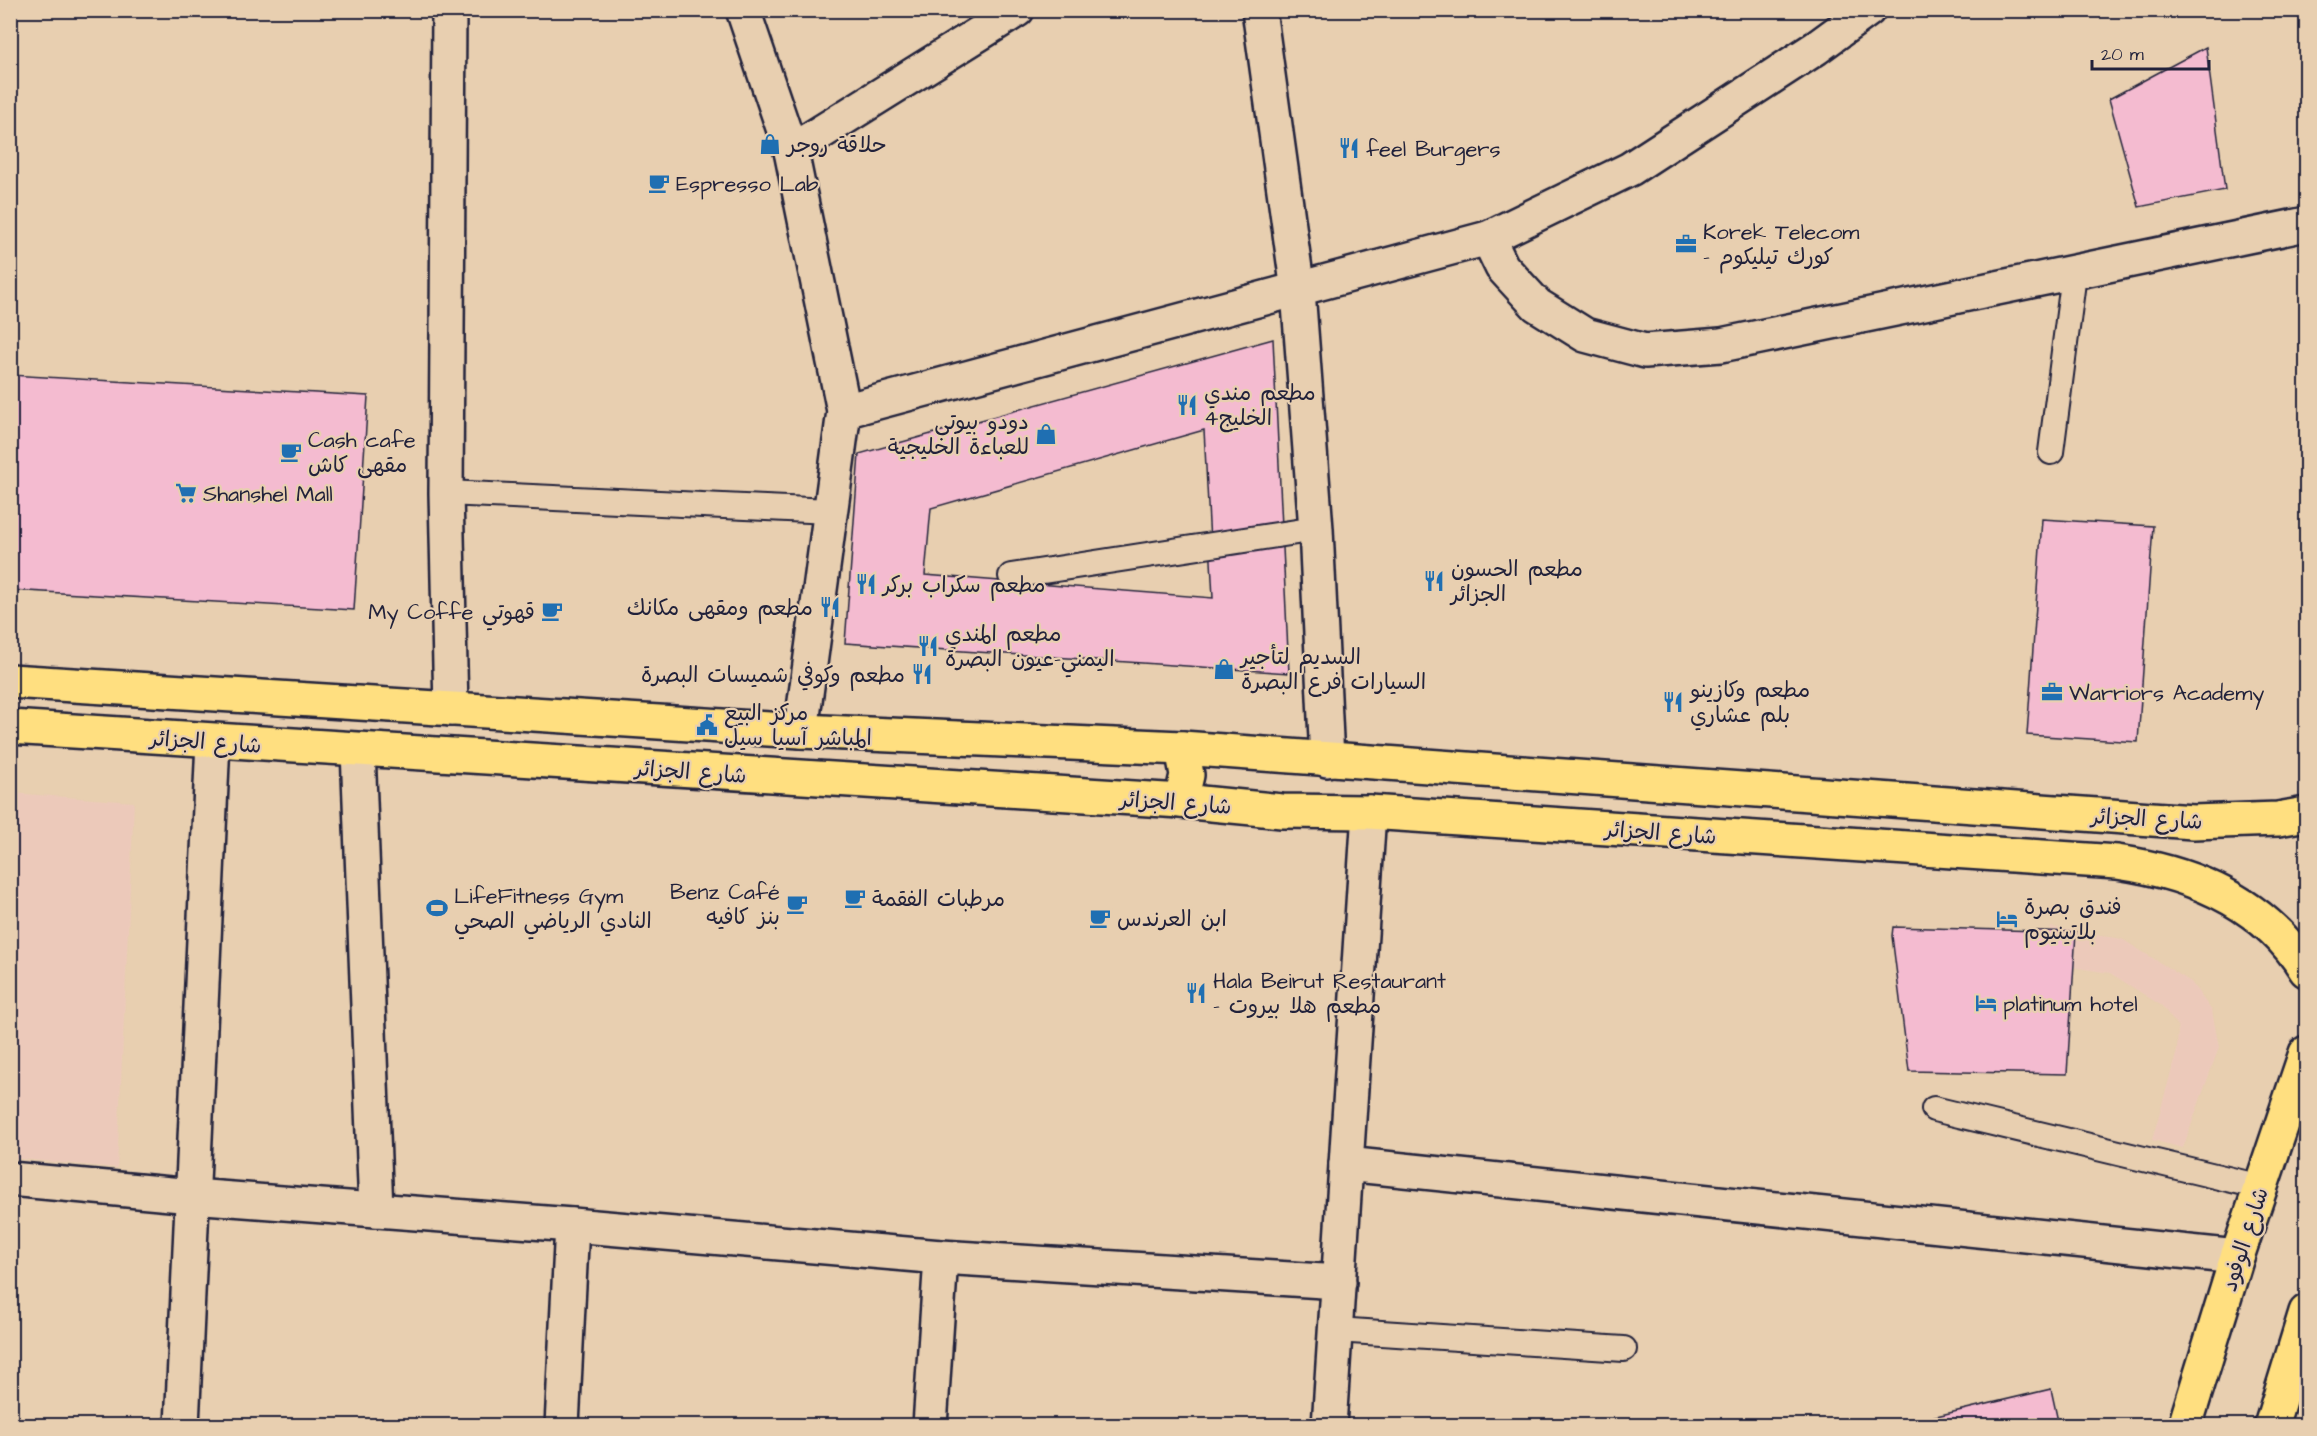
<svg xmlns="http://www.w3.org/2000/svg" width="2317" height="1436" viewBox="0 0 2317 1436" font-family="'Architects Daughter','Playpen Sans Arabic',sans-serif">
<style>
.built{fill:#ecc9ba}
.building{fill:#f4bbd0;stroke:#22223b;stroke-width:1.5;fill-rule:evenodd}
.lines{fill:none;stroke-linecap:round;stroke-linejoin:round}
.service-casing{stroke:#22223b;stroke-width:28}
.minor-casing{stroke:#22223b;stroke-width:38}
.tertiary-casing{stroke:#22223b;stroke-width:38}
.primary-casing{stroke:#22223b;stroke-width:38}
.service{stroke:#e8cfb0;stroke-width:24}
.minor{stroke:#e8cfb0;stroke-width:33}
.tertiary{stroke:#e8cfb0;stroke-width:33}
.primary{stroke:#ffdf80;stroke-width:33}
.labels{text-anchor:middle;stroke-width:4.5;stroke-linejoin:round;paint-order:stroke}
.poi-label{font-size:22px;fill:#22223b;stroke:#e8cfb0;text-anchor:start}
.street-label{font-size:22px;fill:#22223b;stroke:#e8cfb0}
</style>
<rect width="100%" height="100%" fill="#e8cfb0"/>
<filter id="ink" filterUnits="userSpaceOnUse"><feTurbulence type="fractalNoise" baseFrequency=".0167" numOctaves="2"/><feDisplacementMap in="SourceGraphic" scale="12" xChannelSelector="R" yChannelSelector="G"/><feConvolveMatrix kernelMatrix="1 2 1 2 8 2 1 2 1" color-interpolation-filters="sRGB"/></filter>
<g filter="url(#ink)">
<g class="built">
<polygon points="11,793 134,802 117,1168 11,1158"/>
<polygon points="2051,927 2122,939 2191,982 2212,1011 2219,1047 2183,1148 2152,1140 2177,1051 2178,1027 2162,1006 2110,973 2045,963"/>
</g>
<g class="building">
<polygon points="2206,47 2225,190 2139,207 2109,99"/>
<path d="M1273,339l16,334 -444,-30 14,-189zM1204,430l9,168 -288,-23 6,-67z"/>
<polygon points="10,375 368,396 354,610 10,590"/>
<polygon points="2042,519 2153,526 2138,742 2027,735"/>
<polygon points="1893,927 2076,932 2067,1074 1909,1071 1892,936"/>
<polygon points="2051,1389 2059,1426 1894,1426"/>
</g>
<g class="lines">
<defs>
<g id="service">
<polyline points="2051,452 2074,274"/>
<polyline points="446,493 830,511"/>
<polyline points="1011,576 1316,529"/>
<polyline points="1934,1109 2261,1187"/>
<polyline points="1336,1330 1624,1349"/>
</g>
<g id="minor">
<polyline points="449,10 446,493 451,709"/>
<polyline points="1259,10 1298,291 1316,529 1327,760"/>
<polyline points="791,151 1017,10"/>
<polyline points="1488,238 1502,267 1537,305 1585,335 1645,351 1721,345 2306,224"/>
<polyline points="358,750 376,1210"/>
<polyline points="1346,1164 2237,1257"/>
<polyline points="10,1179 192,1196 572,1225 941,1257 1339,1282"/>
<polyline points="182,1426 213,741"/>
<polyline points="562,1426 572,1225"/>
<polyline points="930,1426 941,1257"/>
<polyline points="1329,1426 1369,812"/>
</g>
<g id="tertiary">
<polyline points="743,10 791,151 844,411 801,731"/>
<polyline points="844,411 1488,238 1630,169 1816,48 1868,10"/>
</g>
<g id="primary">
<polyline points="10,681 801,731 1182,748 2193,822 2278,819 2306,814"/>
<path d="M10,727l1171,74 101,10 87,1 748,50c76,11 147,40 189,108"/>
<polyline points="1181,801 1187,775 1182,748"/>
<polyline points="2185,1426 2237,1257 2306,1053"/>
<polyline points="2271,1426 2306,1312"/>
</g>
</defs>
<use href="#service" class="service-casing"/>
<use href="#minor" class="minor-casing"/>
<use href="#tertiary" class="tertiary-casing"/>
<use href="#primary" class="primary-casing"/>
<use href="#service" class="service"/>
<use href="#minor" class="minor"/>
<use href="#tertiary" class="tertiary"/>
<use href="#primary" class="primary"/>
</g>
</g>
<defs>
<symbol id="shop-bare" viewBox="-9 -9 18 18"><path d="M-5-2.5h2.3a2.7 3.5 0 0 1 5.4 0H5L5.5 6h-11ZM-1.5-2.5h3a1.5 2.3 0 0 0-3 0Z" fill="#1f6fb2" stroke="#e8cfb0" stroke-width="2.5" paint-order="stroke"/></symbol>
<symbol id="restaurant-bare" viewBox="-9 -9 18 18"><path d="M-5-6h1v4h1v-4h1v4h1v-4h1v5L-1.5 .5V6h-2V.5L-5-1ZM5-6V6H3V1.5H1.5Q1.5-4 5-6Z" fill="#1f6fb2" stroke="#e8cfb0" stroke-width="2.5" paint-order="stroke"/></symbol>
<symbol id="cafe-bare" viewBox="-9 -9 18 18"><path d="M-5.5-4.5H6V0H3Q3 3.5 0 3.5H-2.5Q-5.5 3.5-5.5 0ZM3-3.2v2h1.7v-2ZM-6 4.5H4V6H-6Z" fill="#1f6fb2" stroke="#e8cfb0" stroke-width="2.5" paint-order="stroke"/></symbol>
<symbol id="office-bare" viewBox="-9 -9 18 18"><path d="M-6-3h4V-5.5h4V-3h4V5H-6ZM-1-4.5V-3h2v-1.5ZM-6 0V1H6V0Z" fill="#1f6fb2" stroke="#e8cfb0" stroke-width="2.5" paint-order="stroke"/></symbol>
<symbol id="supermarket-bare" viewBox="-9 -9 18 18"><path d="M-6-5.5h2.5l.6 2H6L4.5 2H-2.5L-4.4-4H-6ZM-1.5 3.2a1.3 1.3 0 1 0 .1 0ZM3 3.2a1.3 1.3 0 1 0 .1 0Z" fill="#1f6fb2" stroke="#e8cfb0" stroke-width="2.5" paint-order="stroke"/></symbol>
<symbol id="civic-bare" viewBox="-9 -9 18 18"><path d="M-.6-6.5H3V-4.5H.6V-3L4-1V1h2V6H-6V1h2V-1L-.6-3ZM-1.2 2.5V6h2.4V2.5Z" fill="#1f6fb2" stroke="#e8cfb0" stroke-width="2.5" paint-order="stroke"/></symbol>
<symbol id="stadium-bare" viewBox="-9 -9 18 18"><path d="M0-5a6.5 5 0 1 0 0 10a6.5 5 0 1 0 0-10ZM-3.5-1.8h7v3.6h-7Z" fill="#1f6fb2" stroke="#e8cfb0" stroke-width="2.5" paint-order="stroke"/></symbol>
<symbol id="hotel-bare" viewBox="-9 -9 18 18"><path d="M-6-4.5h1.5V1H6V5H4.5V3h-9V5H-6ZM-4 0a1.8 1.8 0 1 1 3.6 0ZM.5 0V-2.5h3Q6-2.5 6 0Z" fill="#1f6fb2" stroke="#e8cfb0" stroke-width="2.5" paint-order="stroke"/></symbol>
</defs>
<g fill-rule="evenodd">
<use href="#shop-bare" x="755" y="129" width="30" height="30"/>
<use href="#restaurant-bare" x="1334" y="133" width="30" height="30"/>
<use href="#cafe-bare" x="644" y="168" width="30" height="30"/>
<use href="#office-bare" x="1671" y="229" width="30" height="30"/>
<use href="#restaurant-bare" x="1172" y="390" width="30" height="30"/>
<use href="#shop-bare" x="1031" y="419" width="30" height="30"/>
<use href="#cafe-bare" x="276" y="437" width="30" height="30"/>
<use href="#supermarket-bare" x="171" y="478" width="30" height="30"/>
<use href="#restaurant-bare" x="1419" y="566" width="30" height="30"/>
<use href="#restaurant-bare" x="851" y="569" width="30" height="30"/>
<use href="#restaurant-bare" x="815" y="592" width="30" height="30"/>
<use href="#cafe-bare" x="537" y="596" width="30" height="30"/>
<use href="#restaurant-bare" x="913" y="631" width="30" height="30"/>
<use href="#shop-bare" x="1209" y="654" width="30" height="30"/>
<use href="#restaurant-bare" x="907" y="659" width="30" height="30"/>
<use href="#office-bare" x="2037" y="677" width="30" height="30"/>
<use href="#restaurant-bare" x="1658" y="687" width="30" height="30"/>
<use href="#civic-bare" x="692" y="710" width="30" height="30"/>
<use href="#cafe-bare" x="840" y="883" width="30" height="30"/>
<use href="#cafe-bare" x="782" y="889" width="30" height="30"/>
<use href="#stadium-bare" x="422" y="893" width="30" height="30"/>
<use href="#cafe-bare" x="1085" y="903" width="30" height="30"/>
<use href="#hotel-bare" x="1992" y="904" width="30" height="30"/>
<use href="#restaurant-bare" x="1181" y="978" width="30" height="30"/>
<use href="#hotel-bare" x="1971" y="988" width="30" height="30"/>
</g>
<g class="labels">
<g class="poi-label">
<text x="787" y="152">حلاقة روجر</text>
<text x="1366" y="156">feel Burgers</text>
<text x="676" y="191">Espresso Lab</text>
<text x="1703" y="239">Korek Telecom<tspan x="1703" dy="25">- كورك تيليكوم</tspan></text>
<text x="1204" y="400">مطعم مندي<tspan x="1204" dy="25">الخليج4</tspan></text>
<text x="1029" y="429" text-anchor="end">دودو بيوتي<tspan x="1029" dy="25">للعباءة الخليجية</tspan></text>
<text x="308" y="447">Cash cafe<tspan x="308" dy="25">مقهى كاش</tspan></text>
<text x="203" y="501">Shanshel Mall</text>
<text x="1451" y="576">مطعم الحسون<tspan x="1451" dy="25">الجزائر</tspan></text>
<text x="883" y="592">مطعم سكراب بركر</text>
<text x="813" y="615" text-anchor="end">مطعم ومقهى مكانك</text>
<text x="535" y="619" text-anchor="end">My Coffe قهوتي</text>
<text x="945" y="641">مطعم المندي<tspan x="945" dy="25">اليمني-عيون البصرة</tspan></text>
<text x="1241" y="664">السديم لتأجير<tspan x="1241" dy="25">السيارات فرع البصرة</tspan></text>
<text x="905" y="682" text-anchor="end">مطعم وكوفي شميسات البصرة</text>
<text x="1690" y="697">مطعم وكازينو<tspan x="1690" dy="25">بلم عشاري</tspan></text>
<text x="2069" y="700">Warriors Academy</text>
<text x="724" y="720">مركز البيع<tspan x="724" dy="25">المباشر آسيا سيل</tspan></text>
<text x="780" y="899" text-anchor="end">Benz Café<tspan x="780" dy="25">بنز كافيه</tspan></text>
<text x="454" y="903">LifeFitness Gym<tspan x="454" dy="25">النادي الرياضي الصحي</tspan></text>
<text x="872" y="906">مرطبات الفقمة</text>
<text x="2024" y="914">فندق بصرة<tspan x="2024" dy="25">بلاتينيوم</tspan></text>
<text x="1117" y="926">ابن العرندس</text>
<text x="1213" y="988">Hala Beirut Restaurant<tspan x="1213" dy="25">- مطعم هلا بيروت</tspan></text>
<text x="2003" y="1011">platinum hotel</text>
</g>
<g class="street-label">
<text transform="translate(206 741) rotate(4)" y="8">شارع الجزائر</text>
<text transform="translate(691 771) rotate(4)" y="8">شارع الجزائر</text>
<text transform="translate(1176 802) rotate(4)" y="8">شارع الجزائر</text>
<text transform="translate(2147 818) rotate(3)" y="8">شارع الجزائر</text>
<text transform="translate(1661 832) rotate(4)" y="8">شارع الجزائر</text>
<text transform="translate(2244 1239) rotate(-72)" y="8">شارع الوفود</text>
</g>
</g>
<rect width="2317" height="1436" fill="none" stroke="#e8cfb0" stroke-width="36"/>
<rect x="18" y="18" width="2281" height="1400" fill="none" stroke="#22223b" stroke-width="2" filter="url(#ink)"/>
<path d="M2092 60v9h117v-9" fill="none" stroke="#22223b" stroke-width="3"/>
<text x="2101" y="60" font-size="18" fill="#22223b" stroke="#e8cfb0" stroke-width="4.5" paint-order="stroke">20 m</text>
</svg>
